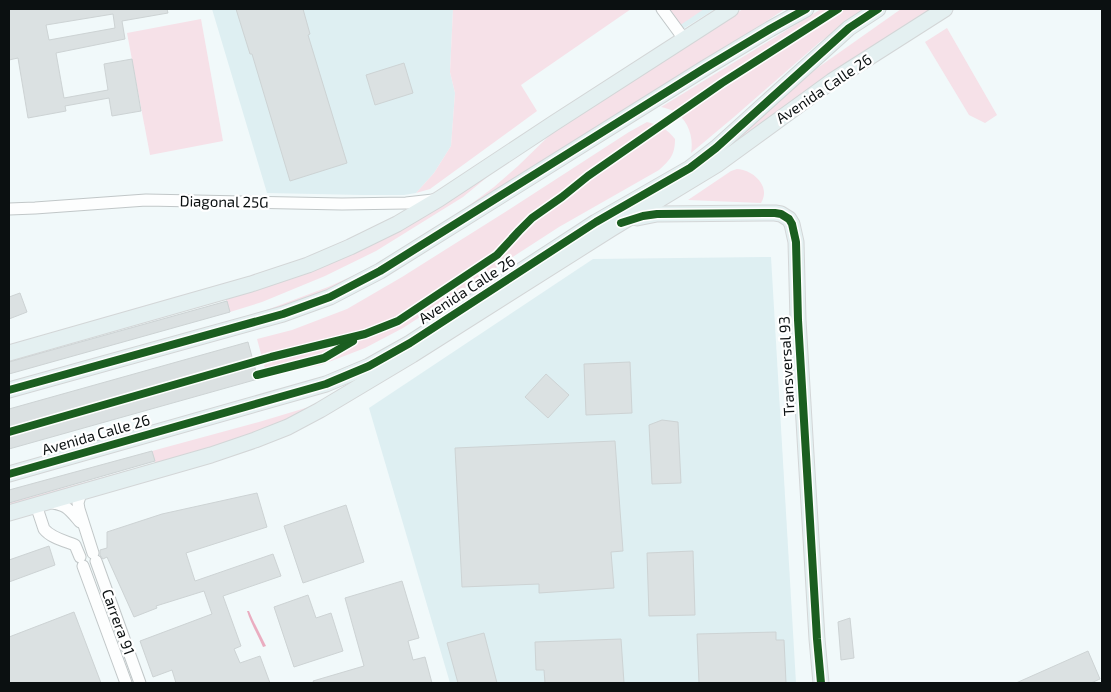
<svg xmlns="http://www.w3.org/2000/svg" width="1111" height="692" viewBox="0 0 1111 692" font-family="'Exo 2',sans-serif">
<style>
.built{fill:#deeff2}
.green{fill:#f6e1e8}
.water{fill:#eaadc0}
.building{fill:#dbe1e2;stroke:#cdd3d4;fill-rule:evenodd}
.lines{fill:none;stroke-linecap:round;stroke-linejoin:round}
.minor-casing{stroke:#c1c7c8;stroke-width:13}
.major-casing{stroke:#d3d6d7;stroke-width:17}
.minor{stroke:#fdfefe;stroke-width:11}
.major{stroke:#e4f0f1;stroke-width:15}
.cycleway-casing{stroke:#fff;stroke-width:11}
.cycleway{stroke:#1b5e20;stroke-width:8}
.labels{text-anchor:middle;stroke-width:4.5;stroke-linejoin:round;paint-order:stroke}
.street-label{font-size:15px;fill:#0b1011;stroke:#fff}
</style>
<rect width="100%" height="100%" fill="#f1f9fa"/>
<g class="built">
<polygon points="212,9 453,9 450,72 455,93 451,146 434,173 416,193 404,195 362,195 267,193"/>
<polygon points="669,9 715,9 683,29"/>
<polygon points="771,257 796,683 450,683 369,408 593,259"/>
</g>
<g class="green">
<polygon points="453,9 631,9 521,85 537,111 430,189 416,193 434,173 451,146 455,93 450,72"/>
<polygon points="662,9 704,9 676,28"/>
<polygon points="743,9 785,9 736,41 451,219 494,187 518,166 555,130"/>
<path d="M821,9h48l-48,32 -87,76 -43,36c3,-16 -3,-34 -18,-42 -3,-2 -8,-3 -12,-4z"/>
<polygon points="901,9 933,9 685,180 806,76"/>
<polygon points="201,19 223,141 150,155 127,33"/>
<polygon points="947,28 997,115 985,123 969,115 925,42"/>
<path d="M647,122c13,3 20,7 28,17 0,16 -5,21 -16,31l-100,57 -156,101 -38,20 -44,17 -54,11 -10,-37 35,-9 55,-21 55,-32 111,-70 116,-75z"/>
<path d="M737,169c17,1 34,18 24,34l-73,-3 43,-29z"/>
<polygon points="491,174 463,197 376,251 325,276 262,302 230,312 226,299 9,360 239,292 435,209"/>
<polygon points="398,252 400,255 315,299 256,314 328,287 368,269"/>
<polygon points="332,400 226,446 9,507 9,503 155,463 152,451 259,422"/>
</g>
<path class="water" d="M247,611h2c5,12 11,23 17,35l-3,1c-5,-12 -12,-23 -16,-36z"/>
<g class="building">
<path d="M9,9h158l1,4 -46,8 3,18 -69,14 8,45 44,-8 -4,-26 28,-5 9,52 -29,5 -3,-18 -44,8 1,5 -38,7 -10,-60 -9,2zM113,14l2,14 -66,12 -3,-15z"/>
<polygon points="236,9 303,9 310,34 308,35 347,163 290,181 252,54 250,54"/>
<polygon points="404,63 413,93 375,105 366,75"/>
<polygon points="20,293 27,312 9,319 9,297"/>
<polygon points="227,301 230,312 9,374 9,362"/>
<polygon points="248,342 258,379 9,449 9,409"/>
<polygon points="630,362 632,413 586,415 584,364"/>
<polygon points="546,374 569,395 548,418 525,397"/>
<polygon points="662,420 678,422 681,483 652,484 649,425"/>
<polygon points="615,441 623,551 611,552 614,588 539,593 539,584 462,587 455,448"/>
<polygon points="152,451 155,461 9,503 9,490"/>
<polygon points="257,493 267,527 186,553 195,581 273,554 281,576 223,596 241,646 234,649 240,663 260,656 270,683 176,683 172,670 153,677 140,641 212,614 204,591 156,606 157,608 134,617 107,557 103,559 100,555 100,550 107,548 107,532 162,514"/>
<polygon points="346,505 364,562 303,583 284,526"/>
<polygon points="49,546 55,565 9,582 9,560"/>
<polygon points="693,551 695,615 649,616 647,553"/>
<polygon points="402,581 419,638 408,641 413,660 425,657 432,683 314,683 313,681 364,666 345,598"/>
<polygon points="308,595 316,618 331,613 343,651 294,667 274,607"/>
<polygon points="74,612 101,683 9,683 9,637"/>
<polygon points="850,618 854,658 841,660 838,622"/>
<polygon points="776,632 776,640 784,640 786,683 699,683 697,634"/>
<polygon points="484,633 497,683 458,683 447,643"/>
<polygon points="621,639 624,683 545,683 544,670 536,670 535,642"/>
<polygon points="1088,651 1100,679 1091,683 1016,683"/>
</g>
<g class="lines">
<defs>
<g id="minor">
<polyline points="662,9 684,39"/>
<polyline points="9,209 35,208 146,200 342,204 406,203 433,200"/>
<polyline points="81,493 78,503 79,509 93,553"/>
<path d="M48,502c19,3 20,6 32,20"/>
<path d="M36,505l8,24c7,9 21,12 31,16l5,12"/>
<polyline points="96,561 140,683"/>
<polyline points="83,566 126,683"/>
</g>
<g id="major">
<polyline points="637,218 657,214 775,213 781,214 789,219 792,224 796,242 798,320 817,639 821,683"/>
<polyline points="9,353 251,284 308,265 350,247 397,224 439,199 554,123 731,9"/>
<polyline points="9,390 283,314 330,297 380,271 705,68 770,29 806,9"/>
<polyline points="9,474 326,384 369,366 410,343 596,222 690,168 716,148 849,28 878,9"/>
<polyline points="9,513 211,455 255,440 288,427 320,410 412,355 611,229 718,164 832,81 945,9"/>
</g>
</defs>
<use href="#minor" class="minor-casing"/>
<use href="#major" class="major-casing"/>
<use href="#minor" class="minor"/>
<use href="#major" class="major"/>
<defs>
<g id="cycleway">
<polyline points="621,223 643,216 657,214 775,213 781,214 789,219 792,224 796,242 798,320 817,639 821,683"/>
<polyline points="257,375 324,358 353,341"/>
<polyline points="9,390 283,314 330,297 380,271 705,68 770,29 806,9"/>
<polyline points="9,432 271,357 365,334 398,321 497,255 519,231 532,218 562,197 588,176 722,83 838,9"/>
<polyline points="9,474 326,384 369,366 410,343 596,222 690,168 716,148 849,28 878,9"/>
</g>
</defs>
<use href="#cycleway" class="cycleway-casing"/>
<use href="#cycleway" class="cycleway"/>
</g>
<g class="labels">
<g class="street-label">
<text transform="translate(824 89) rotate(-34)" y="5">Avenida Calle 26</text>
<text transform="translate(224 202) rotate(1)" y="5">Diagonal 25G</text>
<text transform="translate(467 290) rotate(-33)" y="5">Avenida Calle 26</text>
<text transform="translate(787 366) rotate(-93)" y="5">Transversal 93</text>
<text transform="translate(96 435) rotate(-16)" y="5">Avenida Calle 26</text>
<text transform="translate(118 622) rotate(70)" y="5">Carrera 91</text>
</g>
</g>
<rect width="1111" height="692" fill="none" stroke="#0b1011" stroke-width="20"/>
</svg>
